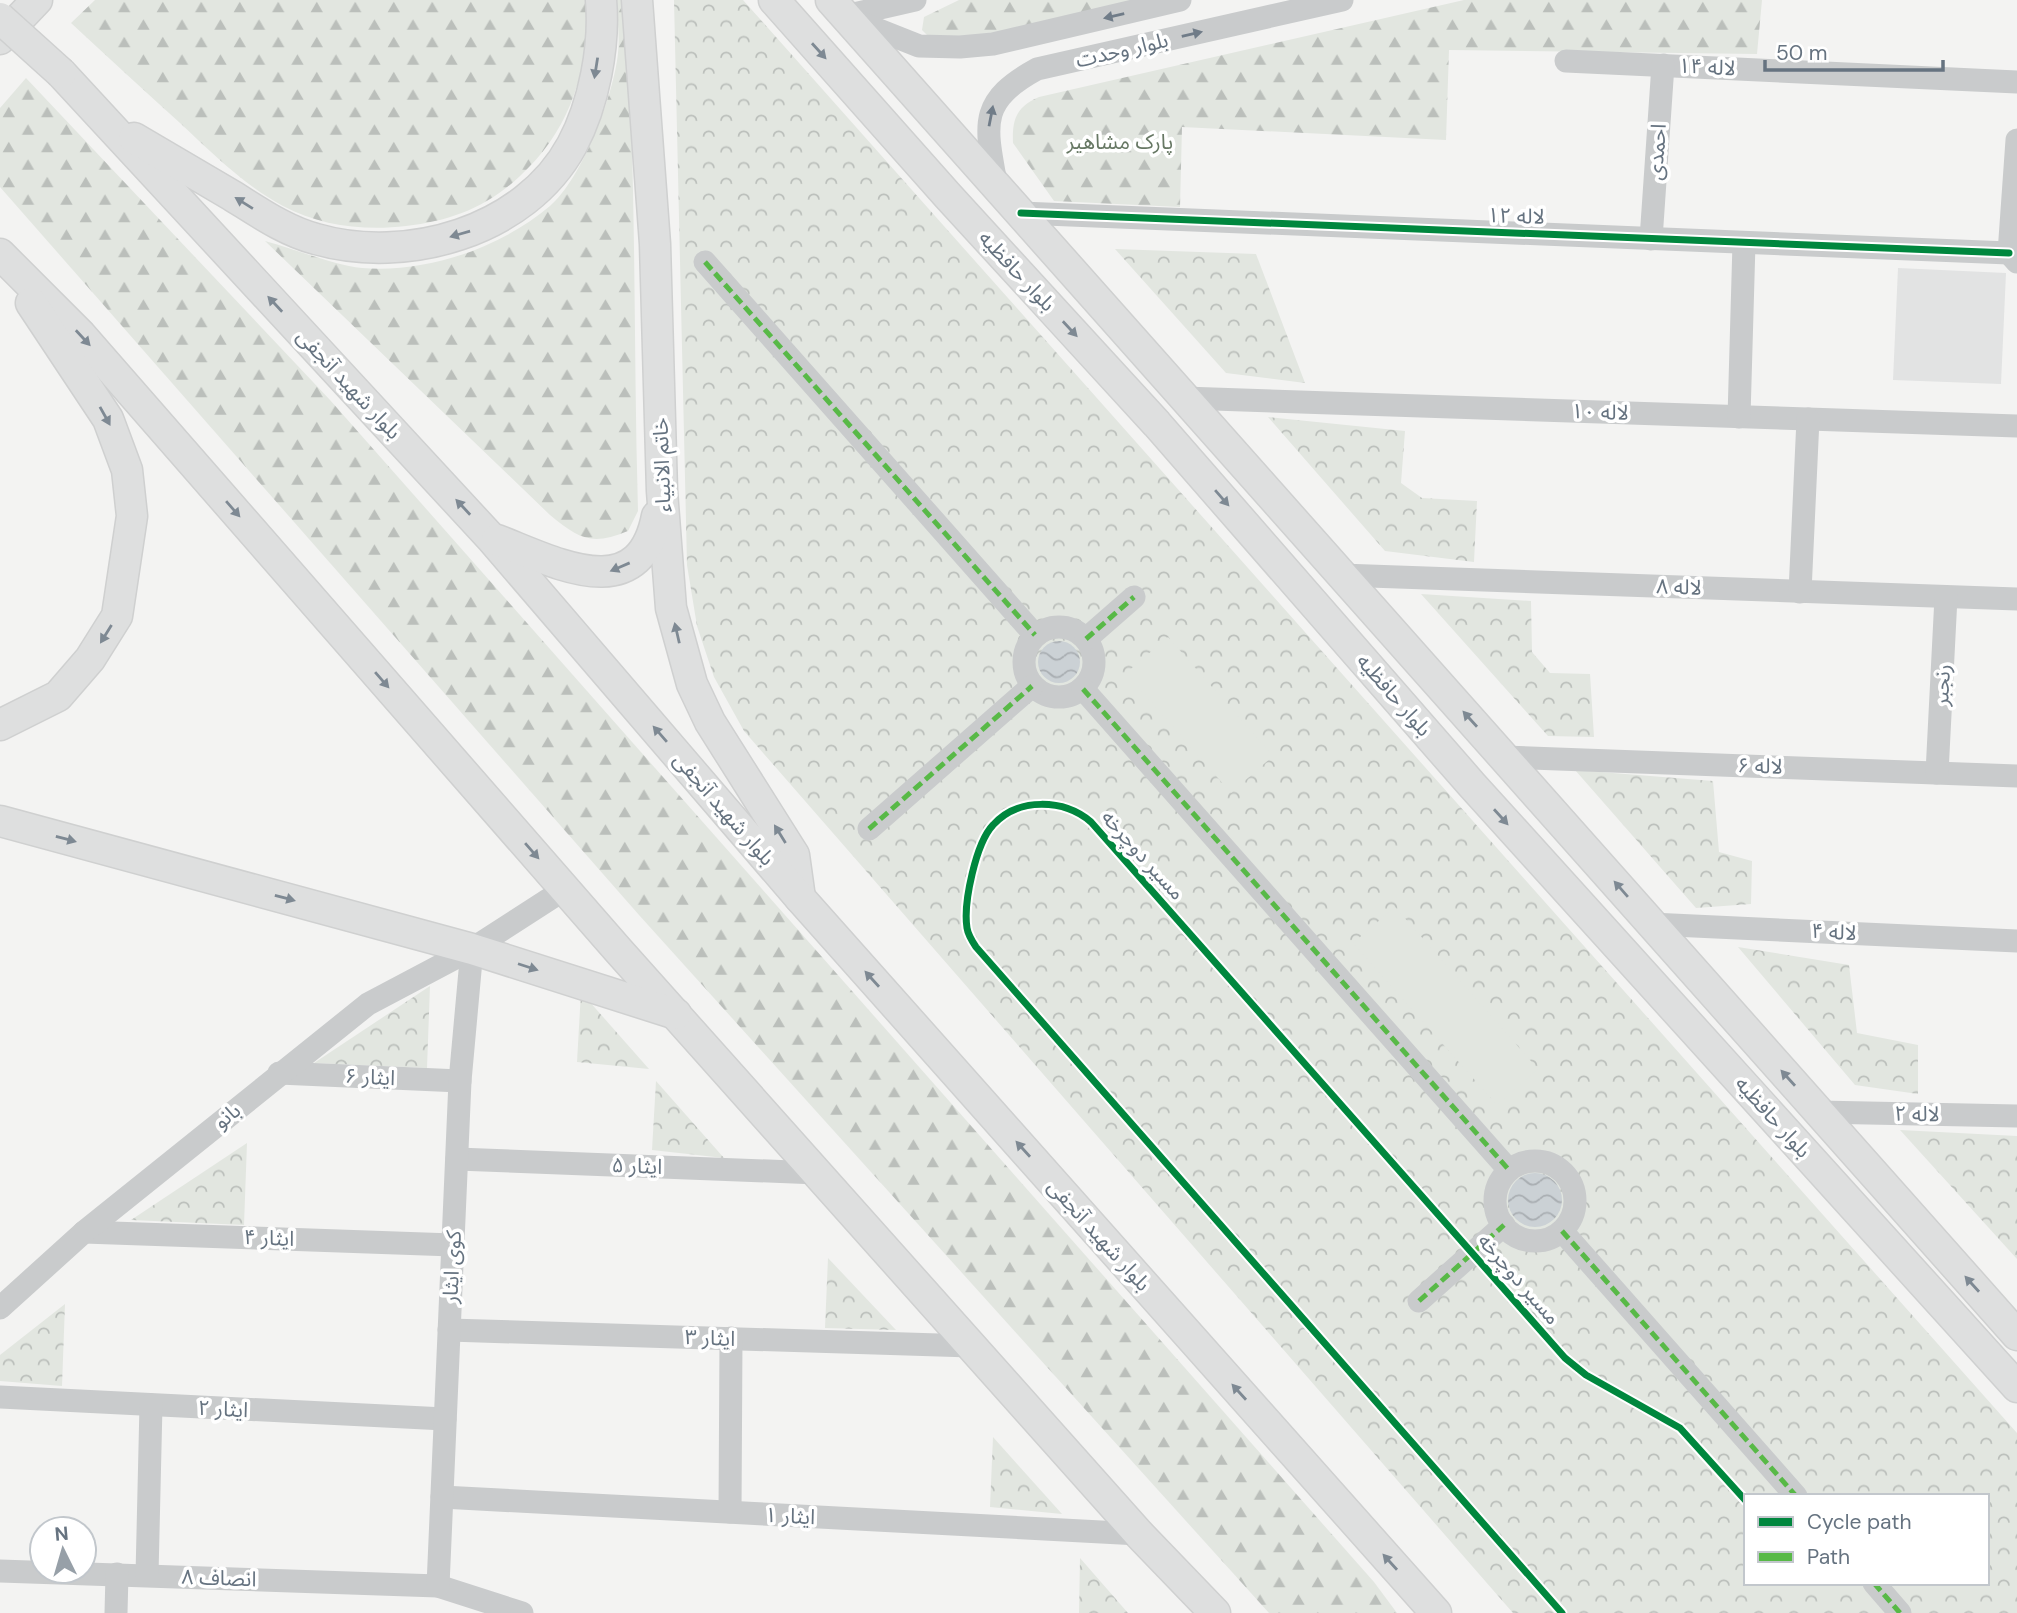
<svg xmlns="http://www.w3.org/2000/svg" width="2017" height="1613" viewBox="0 0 2017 1613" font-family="'DM Sans','Noto Sans Arabic',sans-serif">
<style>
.built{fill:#e2e3e3}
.forest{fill:url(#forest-firs)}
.park{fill:url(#park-crowns);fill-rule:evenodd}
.pitch{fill:#e2e6e0}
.water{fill:url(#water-waves)}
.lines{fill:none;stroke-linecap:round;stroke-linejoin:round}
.major-casing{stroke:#cfd0d0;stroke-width:33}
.minor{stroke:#c9cbcc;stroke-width:23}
.major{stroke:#dedfdf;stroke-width:30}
.major-bridge-casing{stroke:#cfd0d0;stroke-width:33;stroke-linecap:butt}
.major-bridge{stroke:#dedfdf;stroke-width:30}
.quiet{stroke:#58b947;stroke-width:5;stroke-dasharray:10 5;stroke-linecap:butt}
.cycleway-casing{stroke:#fff;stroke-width:11}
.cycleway{stroke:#00873e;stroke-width:7}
.oneway{fill:#707c88}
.oneway2{fill:#7e8993}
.labels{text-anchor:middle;stroke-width:7;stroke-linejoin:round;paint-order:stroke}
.street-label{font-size:21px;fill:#667380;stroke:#fff}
.park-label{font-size:21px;fill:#677864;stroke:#fff}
</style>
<defs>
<pattern id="forest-firs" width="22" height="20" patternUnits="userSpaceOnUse" patternTransform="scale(1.75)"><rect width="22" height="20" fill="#e2e6e0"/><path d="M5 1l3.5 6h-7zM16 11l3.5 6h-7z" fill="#bbbfbb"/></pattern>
<pattern id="park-crowns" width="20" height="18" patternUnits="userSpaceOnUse" patternTransform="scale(1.75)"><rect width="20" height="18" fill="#e2e6e0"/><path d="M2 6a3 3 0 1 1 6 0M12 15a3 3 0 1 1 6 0" fill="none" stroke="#bbbfbb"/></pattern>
<pattern id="water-waves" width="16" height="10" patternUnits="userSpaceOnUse" patternTransform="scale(1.75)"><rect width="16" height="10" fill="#cbd1d5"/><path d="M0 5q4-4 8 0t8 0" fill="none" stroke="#a9aeb2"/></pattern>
</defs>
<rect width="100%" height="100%" fill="#f3f3f2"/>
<polygon class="built" points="1898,268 2006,273 2001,384 1893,380"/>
<g class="forest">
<path d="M95,0h491c5,67 -16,131 -66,176 -33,31 -69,45 -114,50 -41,5 -86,0 -123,-20 -39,-21 -71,-53 -103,-83 -37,-33 -73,-67 -109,-100z"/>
<path d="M616,0h9c12,170 8,341 13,511l-10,20c-36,15 -49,8 -78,-16l-285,-274c30,8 68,24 97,27 66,5 138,-20 188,-62 32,-27 64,-112 68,-153 2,-17 -1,-36 -2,-53z"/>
<polygon points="959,0 1134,0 981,36 931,39 922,30 924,17"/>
<path d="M1464,0h298l-5,54 -308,-4 -3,90 -264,-13 -2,80 -126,-6 -41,-58c-1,-23 3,-36 26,-46z"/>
<polygon points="26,78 330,400 1374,1582 1397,1613 1269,1613 639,915 0,187 0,108"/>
</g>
<g class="park">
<path d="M674,0h69l1274,1433v180h-504l-769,-882 -30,-54 -17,-51 -10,-61zM1746,1496h241v87h-241z"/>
<polygon points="1115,249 1256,254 1305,383 1226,373"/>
<polygon points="1268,417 1405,431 1401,483 1422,498 1477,501 1474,562 1385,551"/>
<polygon points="1421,594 1531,601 1532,652 1550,673 1590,674 1594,737 1548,736"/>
<polygon points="1575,770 1713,781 1719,852 1752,861 1751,904 1696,908"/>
<polygon points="1738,947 1849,965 1857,1033 1918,1045 1918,1094 1855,1085"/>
<polygon points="430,986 427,1068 314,1063"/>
<polygon points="581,992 649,1069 577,1062"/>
<polygon points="656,1081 724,1158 652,1150"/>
<polygon points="1900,1130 2017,1136 2017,1259"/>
<polygon points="247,1143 244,1225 131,1220"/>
<polygon points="828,1258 896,1330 825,1328"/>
<polygon points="65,1304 62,1386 0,1381 0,1355"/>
<polygon points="993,1437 1062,1514 990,1507"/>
<polygon points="1080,1558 1128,1613 1079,1613"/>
</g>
<g class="pitch">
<polygon points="1168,637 1273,756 1231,793 1126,673"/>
<polygon points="1395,907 1538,1069 1497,1105 1353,943"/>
</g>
<g class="water">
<circle cx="1059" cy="662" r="21"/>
<circle cx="1535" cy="1200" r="27"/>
</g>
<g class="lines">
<defs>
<g id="major">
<polyline points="637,0 655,244 662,491 671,608 692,684 710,722 794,855 800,898"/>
<polyline points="774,0 948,196 1157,424 1472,785 2017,1387"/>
<polyline points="831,0 2017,1335"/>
<polyline points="0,39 37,0"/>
<polyline points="61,73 491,538 800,898 1436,1613"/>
<path d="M134,138c32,19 65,38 97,57 26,16 54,36 85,44 90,26 209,-7 256,-94 22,-41 33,-99 29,-145"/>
<polyline points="0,254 81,335 618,950 1139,1534 1215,1613"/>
<path d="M497,540c58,22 142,69 160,-24"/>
<polyline points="0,725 58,696 90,659 117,616 132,516 127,470 108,419 31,303"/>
<polyline points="0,821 472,949 676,1014"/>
</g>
</defs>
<use href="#major" class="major-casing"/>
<g class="minor">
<polyline points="845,16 915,0"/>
<polyline points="851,19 919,46 960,47 993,44 1180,0"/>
<polyline points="1566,61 2017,82"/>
<polyline points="2017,140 2009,253 2017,262"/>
<path d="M996,183c-11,-60 -17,-82 41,-114l305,-69"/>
<polyline points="1021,213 2009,253"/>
<polyline points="1651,239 1663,65"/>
<polyline points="705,262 1035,635"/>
<polyline points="1184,398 2017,426"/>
<polyline points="1739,417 1744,243"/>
<polyline points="1341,575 2017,599"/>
<polyline points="1800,592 1808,419"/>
<circle cx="1059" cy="662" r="35"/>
<polyline points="1086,639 1134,597"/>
<polyline points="1083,689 1509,1170"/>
<polyline points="1504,757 2017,776"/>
<polyline points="1937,773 1946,597"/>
<polyline points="869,829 1032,686"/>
<polyline points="1651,924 2017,941"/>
<polyline points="279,1073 460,1081"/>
<polyline points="1818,1112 2017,1116"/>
<polyline points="457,1159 818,1173"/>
<circle cx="1535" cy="1201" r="40"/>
<polyline points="1562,1231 1796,1496"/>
<polyline points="84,1232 453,1245"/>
<polyline points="1419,1301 1504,1225"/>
<polyline points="0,1308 84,1232 368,1004 472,949 565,889"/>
<polyline points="449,1330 971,1346"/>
<polyline points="0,1397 445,1419"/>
<polyline points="442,1497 1139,1534"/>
<polyline points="730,1512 731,1338"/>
<polyline points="0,1571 438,1586 522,1613"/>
<polyline points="147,1575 151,1405"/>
<polyline points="1874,1583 1900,1613"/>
<polyline points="438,1586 460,1081 472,949"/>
<polyline points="116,1613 117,1574"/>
</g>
<use href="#major" class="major"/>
<defs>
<polyline id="major-bridge" points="0,18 61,73"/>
</defs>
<use href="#major-bridge" class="major-bridge-casing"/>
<use href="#major-bridge" class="major-bridge"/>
<g class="quiet">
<polyline points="705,262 1035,635"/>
<polyline points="1086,639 1134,597"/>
<polyline points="1083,689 1509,1170"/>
<polyline points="869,829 1032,686"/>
<polyline points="1562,1231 1796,1496"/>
<polyline points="1419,1301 1504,1225"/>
<polyline points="1874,1583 1900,1613"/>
</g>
<defs>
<g id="cycleway">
<polyline points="1021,213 2009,253"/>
<path d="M1562,1613l-586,-666c-4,-6 -8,-12 -9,-19 -4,-25 9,-85 26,-103 25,-28 71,-26 98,-3l474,536 21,17 94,53 66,73"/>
</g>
</defs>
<use href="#cycleway" class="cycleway-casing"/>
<use href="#cycleway" class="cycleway"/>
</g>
<defs><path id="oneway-solid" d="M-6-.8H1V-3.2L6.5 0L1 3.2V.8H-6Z" transform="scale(1.75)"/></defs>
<g class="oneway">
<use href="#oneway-solid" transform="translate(1114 16) rotate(167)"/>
<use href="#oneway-solid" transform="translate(1192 34) rotate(-13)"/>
<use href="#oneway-solid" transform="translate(991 116) rotate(-79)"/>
</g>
<g class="oneway2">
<use href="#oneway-solid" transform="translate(819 51) rotate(48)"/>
<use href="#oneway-solid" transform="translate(596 68) rotate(99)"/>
<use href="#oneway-solid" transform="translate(244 203) rotate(-148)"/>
<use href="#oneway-solid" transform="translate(460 234) rotate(164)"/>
<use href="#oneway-solid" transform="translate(275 304) rotate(-133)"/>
<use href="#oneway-solid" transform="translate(1070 329) rotate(47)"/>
<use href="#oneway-solid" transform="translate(83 338) rotate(47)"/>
<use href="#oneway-solid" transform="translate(105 416) rotate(61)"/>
<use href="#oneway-solid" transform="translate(1222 498) rotate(49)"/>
<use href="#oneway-solid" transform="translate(463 507) rotate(-133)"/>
<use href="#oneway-solid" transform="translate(233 509) rotate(49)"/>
<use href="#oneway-solid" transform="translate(620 567) rotate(157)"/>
<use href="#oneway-solid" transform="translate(677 633) rotate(-103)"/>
<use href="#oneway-solid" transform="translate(106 634) rotate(122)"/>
<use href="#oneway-solid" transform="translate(382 680) rotate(49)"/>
<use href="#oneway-solid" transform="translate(1470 719) rotate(-132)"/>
<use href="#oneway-solid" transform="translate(660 734) rotate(-131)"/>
<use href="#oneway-solid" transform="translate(1501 817) rotate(48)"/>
<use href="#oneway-solid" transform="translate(780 834) rotate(-122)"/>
<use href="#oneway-solid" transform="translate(66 839) rotate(15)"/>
<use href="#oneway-solid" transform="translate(532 851) rotate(49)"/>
<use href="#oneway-solid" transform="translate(1621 889) rotate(-131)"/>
<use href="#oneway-solid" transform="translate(285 898) rotate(15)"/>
<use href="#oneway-solid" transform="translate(528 967) rotate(18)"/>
<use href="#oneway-solid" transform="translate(872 979) rotate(-132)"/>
<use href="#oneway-solid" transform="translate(1788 1078) rotate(-132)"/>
<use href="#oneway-solid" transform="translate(1023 1149) rotate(-132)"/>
<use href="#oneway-solid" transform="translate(1972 1284) rotate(-132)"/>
<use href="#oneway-solid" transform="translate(1239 1392) rotate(-132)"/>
<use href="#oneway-solid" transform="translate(1390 1562) rotate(-132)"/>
</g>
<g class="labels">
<g class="street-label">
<text transform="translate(1122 50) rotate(-13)" y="7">بلوار وحدت</text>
<text transform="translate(1707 67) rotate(3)" y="7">لاله ۱۴</text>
<text transform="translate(1657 152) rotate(-86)" y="7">احمدی</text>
<text transform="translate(1516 216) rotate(2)" y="7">لاله ۱۲</text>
<text transform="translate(1017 271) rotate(47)" y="7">بلوار حافظیه</text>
<text transform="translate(349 384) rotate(47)" y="7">بلوار شهید آنجفی</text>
<text transform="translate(1600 412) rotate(2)" y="7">لاله ۱۰</text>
<text transform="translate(662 465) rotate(-92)" y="7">خاتم الانبیاء</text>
<text transform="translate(1679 587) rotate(2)" y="7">لاله ۸</text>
<text transform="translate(1942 685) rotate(-87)" y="7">رنجبر</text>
<text transform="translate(1394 695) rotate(49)" y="7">بلوار حافظیه</text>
<text transform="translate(1760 766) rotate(2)" y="7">لاله ۶</text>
<text transform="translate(724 809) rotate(49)" y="7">بلوار شهید آنجفی</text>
<text transform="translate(1143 855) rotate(48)" y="7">مسیر دوچرخه</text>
<text transform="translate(1834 932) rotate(3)" y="7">لاله ۴</text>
<text transform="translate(370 1077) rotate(3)" y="7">ایثار ۶</text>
<text transform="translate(1917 1114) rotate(1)" y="7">لاله ۲</text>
<text transform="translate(227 1116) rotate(-39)" y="7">بانو</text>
<text transform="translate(1773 1117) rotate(48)" y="7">بلوار حافظیه</text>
<text transform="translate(637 1166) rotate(2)" y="7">ایثار ۵</text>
<text transform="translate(1099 1235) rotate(48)" y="7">بلوار شهید آنجفی</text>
<text transform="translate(269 1238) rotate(2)" y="7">ایثار ۴</text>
<text transform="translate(452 1267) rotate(-87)" y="7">کوی ایثار</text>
<text transform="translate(1519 1279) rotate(49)" y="7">مسیر دوچرخه</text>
<text transform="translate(710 1338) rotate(2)" y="7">ایثار ۳</text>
<text transform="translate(223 1409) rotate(3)" y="7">ایثار ۲</text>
<text transform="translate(790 1516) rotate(3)" y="7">ایثار ۱</text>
<text transform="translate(219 1578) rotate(2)" y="7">انصاف ۸</text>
</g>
<g class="park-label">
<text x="1120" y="149">پارک مشاهیر</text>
</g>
</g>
<rect x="1744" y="1494" width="245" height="91" fill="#ffffff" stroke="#c2c7cc" stroke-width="2"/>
<rect x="1758" y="1517" width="35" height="10" fill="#00873e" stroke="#c2c7cc" stroke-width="2"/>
<text x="1807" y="1529" font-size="21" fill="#667380">Cycle path</text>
<rect x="1758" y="1552" width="35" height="10" fill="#58b947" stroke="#c2c7cc" stroke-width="2"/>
<text x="1807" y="1564" font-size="21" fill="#667380">Path</text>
<g transform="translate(63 1550) rotate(355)"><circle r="33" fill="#ffffff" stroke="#c2c7cc" stroke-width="2"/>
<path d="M0-5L12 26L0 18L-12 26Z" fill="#97a0a8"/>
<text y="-10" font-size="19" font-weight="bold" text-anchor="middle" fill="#667380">N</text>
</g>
<path d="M1765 60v10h178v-10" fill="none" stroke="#667380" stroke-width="3.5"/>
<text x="1776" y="60" font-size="21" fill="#667380" stroke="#ffffff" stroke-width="5" paint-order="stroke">50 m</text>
</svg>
